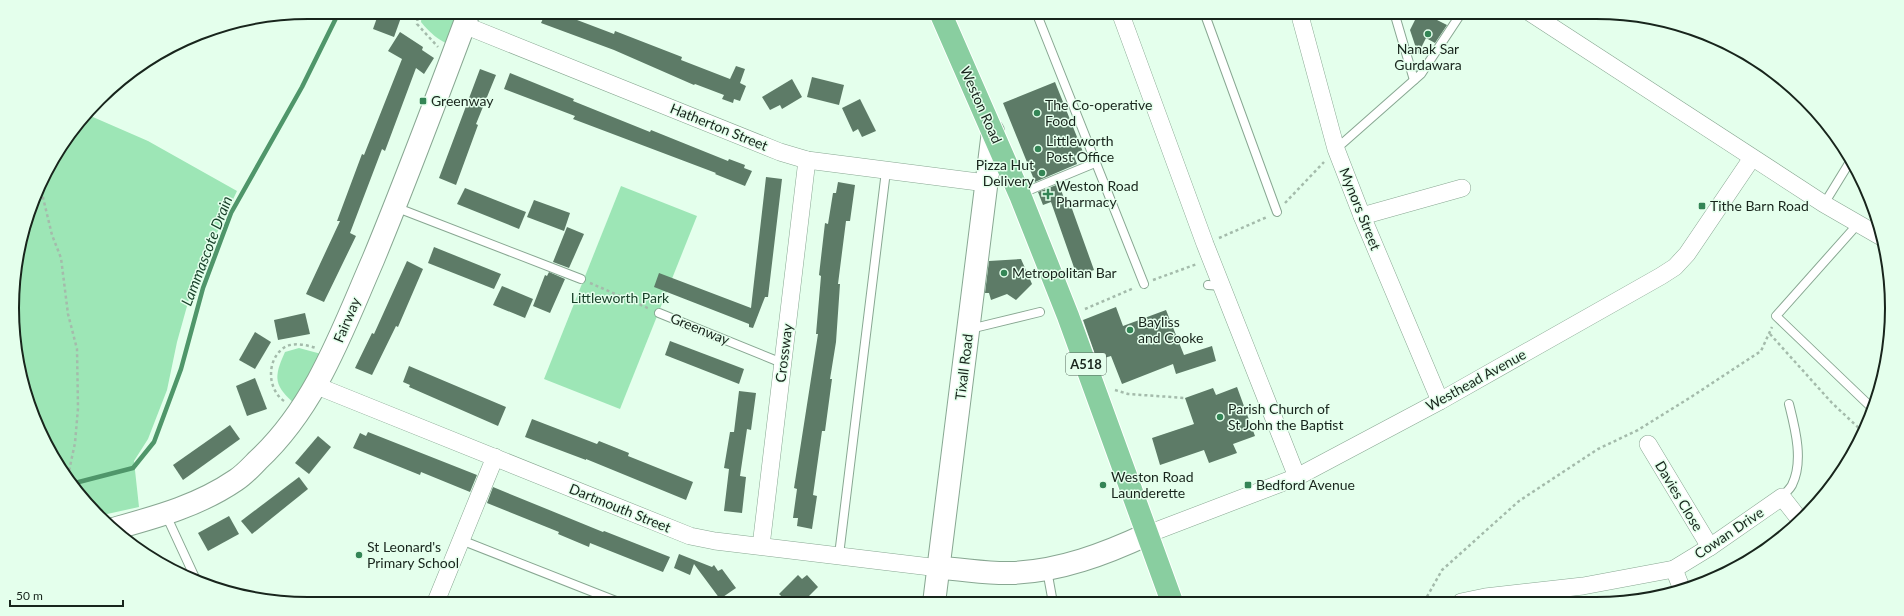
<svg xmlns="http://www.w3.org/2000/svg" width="1904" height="616" viewBox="0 0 1904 616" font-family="Lato,sans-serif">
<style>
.green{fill:#9de6b6}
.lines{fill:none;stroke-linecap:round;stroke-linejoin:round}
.stream{stroke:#4f966a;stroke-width:4.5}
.building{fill:#5d7b67}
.lane-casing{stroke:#88a792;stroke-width:10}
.street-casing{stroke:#88a792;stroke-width:18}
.secondary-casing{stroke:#88a792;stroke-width:24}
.highway-casing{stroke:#fff;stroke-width:24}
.path{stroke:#a4bbab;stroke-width:2.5;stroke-dasharray:3 3;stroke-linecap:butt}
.lane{stroke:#fff;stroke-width:8}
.street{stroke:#fff;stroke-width:17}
.secondary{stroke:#fff;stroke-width:22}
.highway{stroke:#89cea0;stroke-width:22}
.poi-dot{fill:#348556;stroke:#e4ffec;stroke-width:1.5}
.labels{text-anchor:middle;stroke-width:3;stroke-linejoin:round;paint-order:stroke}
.shield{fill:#e4ffec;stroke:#55665a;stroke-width:1}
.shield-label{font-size:13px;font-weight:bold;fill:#18251c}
.poi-label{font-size:14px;fill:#18251c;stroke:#e4ffec;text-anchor:start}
.street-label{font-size:14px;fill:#18251c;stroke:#e4ffec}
.park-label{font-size:14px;fill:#173f27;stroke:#e4ffec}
.water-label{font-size:15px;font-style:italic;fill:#163f27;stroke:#e4ffec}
.rim{fill:none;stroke:#18251c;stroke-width:2}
</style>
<rect width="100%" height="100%" fill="#e4ffec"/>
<g class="green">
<path d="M422,12h43l-13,34c-14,-6 -22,-13 -31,-24z"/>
<polygon points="86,114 148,141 237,191 194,281 177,342 167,390 148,439 134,461 139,507 98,516 62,473 22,384 13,328 15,270 43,177 73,128"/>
<polygon points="621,186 697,216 620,409 544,379"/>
<path d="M299,348l26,7 -29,50c-22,-19 -23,-27 -11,-53z"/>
</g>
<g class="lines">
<polyline class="stream" points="71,484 133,468 154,442 181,369 203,288 231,213 302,87 339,12"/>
</g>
<g class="building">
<polygon points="379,12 403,12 394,37 373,29"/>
<polygon points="546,12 556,12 614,34 615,31 682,57 681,60 730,79 736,66 745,69 740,83 746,86 740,101 734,99 733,103 722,99 724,95 695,84 694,85 614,50 541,23"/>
<polygon points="1419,12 1442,12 1437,20 1447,25 1435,43 1426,38 1418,54 1410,30"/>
<polygon points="400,32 423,47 422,50 434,58 424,74 416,68 385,151 382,149 350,233 356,236 324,302 306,294 340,221 337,221 362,154 364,155 402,59 388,51"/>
<polygon points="480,69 496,75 476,124 478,125 456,185 439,178"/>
<polygon points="510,73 574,99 573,101 650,132 651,130 728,161 729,159 745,165 744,168 752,171 745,186 715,174 716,173 573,119 575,116 504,89"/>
<polygon points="812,77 844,85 839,105 807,97"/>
<polygon points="792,79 802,97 782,109 780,105 770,110 762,97"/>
<polygon points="1055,82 1083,152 1074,156 1077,164 1035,182 1003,103"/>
<polygon points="860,99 876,131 862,137 858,129 853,132 842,108"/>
<polygon points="766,177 782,179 768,297 765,297 753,328 749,327 749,324 654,287 659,273 751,308"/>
<polygon points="838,182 855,185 850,221 846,221 838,284 840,284 836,342 830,379 832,379 825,431 822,431 813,495 817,496 812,529 797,526 798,518 793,518 797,489 794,488 818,334 816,334 821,276 819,275 825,223 828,224 833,193 836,193"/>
<polygon points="1059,184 1067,207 1071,206 1094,270 1077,276 1051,202 1043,205 1038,192"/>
<polygon points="465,188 526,212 519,229 457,204"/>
<polygon points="534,200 570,213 564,231 527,217"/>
<polygon points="567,227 584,234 569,268 553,262"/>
<polygon points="434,247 501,274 494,289 428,263"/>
<polygon points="1021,259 1032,284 1016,300 1007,294 991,300 989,293 985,293 989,261"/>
<polygon points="407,261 423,269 398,327 396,326 372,375 355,368 372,333 374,334"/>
<polygon points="549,272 565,279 550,313 533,306 545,275 547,276"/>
<polygon points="502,286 533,299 525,318 493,305"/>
<polygon points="1116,307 1123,326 1166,310 1184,355 1212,346 1216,361 1176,374 1173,364 1122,384 1111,356 1097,360 1083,320"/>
<polygon points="305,313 310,334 278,340 274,320"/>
<polygon points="255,332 271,342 255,369 239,360"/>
<polygon points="670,341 744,369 739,384 665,355"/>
<polygon points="409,366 506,407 498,426 409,387 410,385 403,382"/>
<polygon points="255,378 267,409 247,416 236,386"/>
<polygon points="1237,387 1255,436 1233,444 1237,453 1209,463 1204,450 1160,465 1152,438 1194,424 1185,398 1213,388 1216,395"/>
<polygon points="739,391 756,393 751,430 747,429 740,476 746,477 742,513 724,511 729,469 724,468 730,432 734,432"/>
<polygon points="532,419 597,444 599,441 629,453 628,456 693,482 686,500 586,459 586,460 525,437"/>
<polygon points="230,425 240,439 183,480 173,465"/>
<polygon points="368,432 477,475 470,492 421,472 420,475 353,448 360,433 366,436"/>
<polygon points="318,436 331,447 309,474 295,463"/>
<polygon points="299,477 308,489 252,534 241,521"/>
<polygon points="493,487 603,532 604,531 670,557 663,572 590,543 589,547 558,534 559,532 487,503"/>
<polygon points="229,516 239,534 208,551 198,533"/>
<polygon points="679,554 712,567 714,565 718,571 722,569 736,588 720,599 694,564 690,575 674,568"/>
<polygon points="798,575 802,579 807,575 818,587 802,603 789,603 779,594"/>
</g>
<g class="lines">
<defs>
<g id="lane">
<polyline points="1036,12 1144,284"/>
<polyline points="1204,12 1277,212"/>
<polyline points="1394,12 1414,80"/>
<polyline points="1336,149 1421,74 1462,12"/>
<polyline points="1020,194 1095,163"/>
<polyline points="1824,204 1851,160"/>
<polyline points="395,207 581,279"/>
<polyline points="1857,225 1776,316 1871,407"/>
<polyline points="1208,285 1222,286"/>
<polyline points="659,313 782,363"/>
<polyline points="970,329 1040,312"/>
<path d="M1782,497c3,-4 8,-8 10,-12 12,-24 3,-57 -3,-81"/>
<polyline points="166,515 197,582"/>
<polyline points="461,540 621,603"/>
<polyline points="839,555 886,171"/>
<polyline points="1047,570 1053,603"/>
</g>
<g id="street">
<polyline points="1120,12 1205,244 1297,477"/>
<polyline points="1299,12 1336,149 1362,216 1440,401"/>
<polyline points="1529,12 1824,204 1883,238"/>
<polyline points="464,25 780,152 807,160 986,183"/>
<polyline points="1362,216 1462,188"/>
<polyline points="317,386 690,536 715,541 939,568"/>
<polyline points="1648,444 1710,547"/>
<polyline points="1148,534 1297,477 1440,401 1661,276 1675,267 1687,254 1752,158"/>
<polyline points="761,546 807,160"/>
<polyline points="1674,569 1681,587"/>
<polyline points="1461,602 1485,597 1583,586 1674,569 1710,547 1782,497 1800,520"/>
<polyline points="435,604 495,457"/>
</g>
<g id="secondary">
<path d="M113,529c43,-12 85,-23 123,-49 8,-5 15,-13 22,-20 58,-54 84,-129 115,-200 34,-82 65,-165 96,-248"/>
<path d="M939,568c24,1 49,6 73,5 48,-2 93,-19 136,-39"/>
<polyline points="934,603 993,131"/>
</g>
<polyline id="highway" points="940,12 1020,195 1068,316 1172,602"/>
</defs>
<use href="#lane" class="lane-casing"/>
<use href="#street" class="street-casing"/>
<use href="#secondary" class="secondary-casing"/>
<use href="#highway" class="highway-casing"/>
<g class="path">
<polyline points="418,12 417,24 438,47"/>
<polyline points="40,185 52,235 61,258 68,314 77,349 78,408 75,443 69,471 72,485"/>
<polyline points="1285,203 1324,162"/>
<polyline points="1219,238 1267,217"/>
<polyline points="1153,280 1197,264"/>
<polyline points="590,283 650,309"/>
<polyline points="1085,309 1134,288"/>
<polyline points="1770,334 1832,403 1862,431"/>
<polyline points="1115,390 1128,394 1185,398"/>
<path d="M284,401c-17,-12 -18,-42 1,-54 9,-5 22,-2 31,1"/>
<polyline points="1424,602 1442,570 1519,501 1598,449 1638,430 1691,397 1761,351 1772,327"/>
</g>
<use href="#lane" class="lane"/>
<use href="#street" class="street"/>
<use href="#secondary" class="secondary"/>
<use href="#highway" class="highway"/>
</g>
<g class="poi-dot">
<circle cx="1428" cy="34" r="4"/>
<rect x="419" y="97" width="8" height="8" rx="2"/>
<circle cx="1037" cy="113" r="4"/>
<circle cx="1038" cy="149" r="4"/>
<circle cx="1042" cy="173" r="4"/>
<path d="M1046 188h4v4h4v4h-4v4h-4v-4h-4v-4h4z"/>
<rect x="1698" y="202" width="8" height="8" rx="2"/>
<circle cx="1004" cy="273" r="4"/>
<circle cx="1130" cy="330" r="4"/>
<circle cx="1220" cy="417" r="4"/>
<circle cx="1103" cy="485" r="4"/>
<rect x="1244" y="481" width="8" height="8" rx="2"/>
<circle cx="359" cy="555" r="4"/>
</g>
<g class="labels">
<rect class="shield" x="1066" y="353" width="40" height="22" rx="3"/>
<g class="shield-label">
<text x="1086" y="369">A518</text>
</g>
<g class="poi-label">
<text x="1428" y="54" text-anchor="middle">Nanak Sar<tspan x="1428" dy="16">Gurdawara</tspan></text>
<text x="431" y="106">Greenway</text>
<text x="1045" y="110">The Co-operative<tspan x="1045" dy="16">Food</tspan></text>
<text x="1046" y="146">Littleworth<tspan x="1046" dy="16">Post Office</tspan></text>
<text x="1034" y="170" text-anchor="end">Pizza Hut<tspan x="1034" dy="16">Delivery</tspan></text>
<text x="1056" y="191">Weston Road<tspan x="1056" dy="16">Pharmacy</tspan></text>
<text x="1710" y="211">Tithe Barn Road</text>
<text x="1012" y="278">Metropolitan Bar</text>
<text x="1138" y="327">Bayliss<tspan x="1138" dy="16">and Cooke</tspan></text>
<text x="1228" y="414">Parish Church of<tspan x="1228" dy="16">St John the Baptist</tspan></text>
<text x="1111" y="482">Weston Road<tspan x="1111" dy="16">Launderette</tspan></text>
<text x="1256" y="490">Bedford Avenue</text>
<text x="367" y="552">St Leonard's<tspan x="367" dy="16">Primary School</tspan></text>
</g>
<g class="street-label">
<text transform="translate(981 105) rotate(66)" y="5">Weston Road</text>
<text transform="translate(719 127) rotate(22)" y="5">Hatherton Street</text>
<text transform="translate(1360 209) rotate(68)" y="5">Mynors Street</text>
<text transform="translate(347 320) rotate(-67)" y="5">Fairway</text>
<text transform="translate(700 329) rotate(22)" y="5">Greenway</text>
<text transform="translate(784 353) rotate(-83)" y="5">Crossway</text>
<text transform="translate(964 367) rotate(-83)" y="5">Tixall Road</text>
<text transform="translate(1476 380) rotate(-29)" y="5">Westhead Avenue</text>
<text transform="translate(1679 496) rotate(59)" y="5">Davies Close</text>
<text transform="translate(620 508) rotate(22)" y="5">Dartmouth Street</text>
<text transform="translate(1729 533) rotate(-34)" y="5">Cowan Drive</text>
</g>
<g class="park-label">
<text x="620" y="303">Littleworth Park</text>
</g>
<g class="water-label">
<text transform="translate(207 251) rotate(-69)" y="5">Lammascote Drain</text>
</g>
</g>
<path d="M0 0H1904V616H0ZM308 19H1596A289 289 0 0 1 1885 308V308A289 289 0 0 1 1596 597H308A289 289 0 0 1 19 308V308A289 289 0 0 1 308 19Z" fill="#e4ffec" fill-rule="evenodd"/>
<path class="rim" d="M308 19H1596A289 289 0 0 1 1885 308V308A289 289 0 0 1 1596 597H308A289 289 0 0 1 19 308V308A289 289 0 0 1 308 19Z"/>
<path d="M10 600v6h113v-6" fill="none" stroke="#18251c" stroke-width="2"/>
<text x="16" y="600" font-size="12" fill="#18251c" stroke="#e4ffec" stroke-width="3" paint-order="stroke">50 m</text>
</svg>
